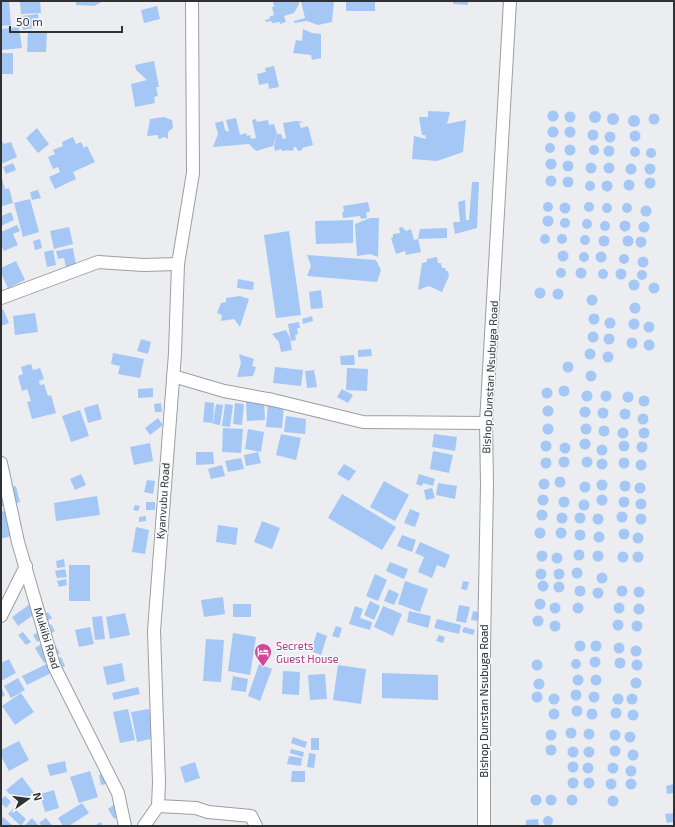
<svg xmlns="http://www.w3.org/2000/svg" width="675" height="827" viewBox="0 0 675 827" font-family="'Exo 2',sans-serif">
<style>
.building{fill:#a4c7f5}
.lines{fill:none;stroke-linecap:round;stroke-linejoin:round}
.minor-casing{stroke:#9c9ea1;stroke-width:14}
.minor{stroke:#fff;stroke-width:12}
.labels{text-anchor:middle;stroke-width:3;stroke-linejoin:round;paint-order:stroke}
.street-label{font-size:11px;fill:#303132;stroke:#f8fbfe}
.hotel-label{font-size:11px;fill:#b23c85;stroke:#f8fbfe;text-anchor:start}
</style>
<rect width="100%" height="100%" fill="#ebedf1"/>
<g class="building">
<polygon points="1,1 9,1 11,25 1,26"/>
<polygon points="20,1 40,1 41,13 21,14"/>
<polygon points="76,1 104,1 94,6 76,5"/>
<polygon points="273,1 299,1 299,4 294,13 284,16 286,22 280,24 280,22 272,23 271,21 266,22 265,20 270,19 269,17 274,15 272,7 274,7"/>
<polygon points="301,1 334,1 332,22 318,25 307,21 294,23 294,21 305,18"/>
<rect x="346" y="1" width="29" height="10"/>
<polygon points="453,1 468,1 468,5 453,4"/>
<polygon points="157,6 160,19 144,23 141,10"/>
<polygon points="38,14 39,27 23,30 21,16"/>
<polygon points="19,27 22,48 1,50 1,29"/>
<polygon points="303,29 312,33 321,34 321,58 312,60 311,55 293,53 296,40 302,41"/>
<polygon points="28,31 47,32 46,52 27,52"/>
<rect x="1" y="53" width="12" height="21"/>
<polygon points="154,61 159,87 156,87 158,96 154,97 155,103 135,107 131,84 147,80 136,70 135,65"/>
<polygon points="274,66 279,87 269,89 268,83 259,85 257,74 266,72 265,68"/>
<circle cx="553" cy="116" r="5.5"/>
<circle cx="595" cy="117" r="6"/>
<polygon points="428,111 450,112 447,124 466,120 463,152 437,161 412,159 414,136 426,139 425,135 422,135 419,117 428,117"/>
<circle cx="570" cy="117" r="5.5"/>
<circle cx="613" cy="119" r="6"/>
<circle cx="654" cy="119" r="5.5"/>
<circle cx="634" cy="121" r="6"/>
<polygon points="164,117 172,120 173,128 168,132 168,139 165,137 158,139 158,135 147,136 150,119"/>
<polygon points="236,118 240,135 246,133 247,136 250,135 251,139 256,138 252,120 256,119 257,122 268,120 269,125 274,124 277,134 273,146 256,151 249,144 213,147 218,134 215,123 223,121 225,130 226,130 227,132 229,131 226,120"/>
<polygon points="296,121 304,122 299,123 301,128 308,126 313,145 302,148 302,150 298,151 296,147 293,148 294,150 289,151 289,150 282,151 281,149 275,151 274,146 277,134 281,134 283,139 286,138 283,123"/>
<circle cx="553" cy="132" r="5.5"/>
<circle cx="570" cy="132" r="5.5"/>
<polygon points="37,128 49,144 38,153 26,138"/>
<circle cx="593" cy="135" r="5.5"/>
<circle cx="635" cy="136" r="5.5"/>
<circle cx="610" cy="137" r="5.5"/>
<polygon points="73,137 76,144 81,142 84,148 87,146 95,162 73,172 76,179 55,189 49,177 60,172 58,167 53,169 48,157 55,154 53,150 63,146 62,142"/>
<polygon points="2,141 4,144 11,142 17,157 1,164 1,142"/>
<circle cx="550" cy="148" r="5"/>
<circle cx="570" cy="150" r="5.5"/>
<circle cx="594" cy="150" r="5"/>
<circle cx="609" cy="151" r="5.5"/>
<circle cx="635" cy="152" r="5"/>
<circle cx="651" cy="153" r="5"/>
<circle cx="551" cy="164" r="5.5"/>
<circle cx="568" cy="166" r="5.5"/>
<circle cx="609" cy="168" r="5.5"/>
<circle cx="591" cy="168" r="5.5"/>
<polygon points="13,163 16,170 6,174 3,167"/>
<circle cx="631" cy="169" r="5.5"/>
<circle cx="650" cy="169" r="5.5"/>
<polygon points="1,175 5,189 1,190"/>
<circle cx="551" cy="181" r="5.5"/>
<circle cx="568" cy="182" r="5.5"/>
<circle cx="650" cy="183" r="5.5"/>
<circle cx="629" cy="185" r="5.5"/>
<circle cx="607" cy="186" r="5.5"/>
<circle cx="590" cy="186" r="5"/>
<polygon points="472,182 479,182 477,228 455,234 453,222 460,222 458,202 465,200 466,220 469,220"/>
<polygon points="9,188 13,203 2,206 1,201 1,190"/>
<polygon points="38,190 41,198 32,200 30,192"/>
<polygon points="30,199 39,232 23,237 14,203"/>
<circle cx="548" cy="207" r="5"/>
<circle cx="589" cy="207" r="5"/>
<polygon points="368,202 370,212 366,212 367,218 361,219 360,216 343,218 342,212 344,212 343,206"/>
<circle cx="565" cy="208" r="5.5"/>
<circle cx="627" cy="208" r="5"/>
<circle cx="607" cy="208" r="5"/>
<circle cx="646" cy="211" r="5.5"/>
<polygon points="11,212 14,220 1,226 1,216"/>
<circle cx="548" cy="221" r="5.5"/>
<circle cx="565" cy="223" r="5"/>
<polygon points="370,218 379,218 378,257 370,254 357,256 355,224"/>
<circle cx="587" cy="224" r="5"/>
<polygon points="353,220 353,243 316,244 315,221"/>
<circle cx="625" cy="226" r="5.5"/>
<circle cx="605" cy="226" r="5"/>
<circle cx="644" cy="227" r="5.5"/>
<polygon points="17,225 20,231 13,234 18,245 4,251 1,245 1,232"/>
<polygon points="69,227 73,244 54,249 50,231"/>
<polygon points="402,227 406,231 411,229 414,240 418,239 421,252 406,255 405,251 396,254 391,238 393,237 393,234 400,233 399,228"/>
<polygon points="447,228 447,238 418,239 420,229"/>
<polygon points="289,231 301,315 276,318 264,235"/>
<circle cx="562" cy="239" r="5"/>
<circle cx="545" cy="239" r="5"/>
<circle cx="585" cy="240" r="5"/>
<circle cx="628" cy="241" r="5.5"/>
<circle cx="604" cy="241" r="5.5"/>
<circle cx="641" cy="242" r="5.5"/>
<polygon points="40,239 42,248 35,250 33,241"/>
<polygon points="73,248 76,265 66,267 64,258 58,259 56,251"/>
<polygon points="53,250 56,265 47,267 44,252"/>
<circle cx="563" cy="256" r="5.5"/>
<circle cx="601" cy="257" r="5.5"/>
<circle cx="584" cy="257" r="5"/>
<circle cx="624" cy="259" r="5"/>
<polygon points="307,255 376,260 381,270 377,282 307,276 311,266"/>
<circle cx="643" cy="262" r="5.5"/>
<polygon points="437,257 438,263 441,263 442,268 445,268 446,271 448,271 449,276 442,292 429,286 418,290 422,263 427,262 427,259"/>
<polygon points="16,261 25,280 8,288 1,273 1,268"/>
<circle cx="581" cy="273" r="5.5"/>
<circle cx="561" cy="273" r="5"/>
<circle cx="621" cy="274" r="5.5"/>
<circle cx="603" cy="274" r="5"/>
<circle cx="642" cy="275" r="5"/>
<polygon points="238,279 254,282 253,290 237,288"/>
<circle cx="634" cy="285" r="5.5"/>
<circle cx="654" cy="288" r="5.5"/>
<circle cx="540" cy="293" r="5.5"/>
<circle cx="558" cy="294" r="5.5"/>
<polygon points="321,290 323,308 311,309 309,292"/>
<circle cx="592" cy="300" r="5.5"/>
<polygon points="240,296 249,299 240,327 234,319 221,321 222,315 217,313 221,303 226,302 226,298"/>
<circle cx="635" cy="308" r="5.5"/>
<polygon points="3,309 9,323 1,326 1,310"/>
<polygon points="35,313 38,332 15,335 13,316"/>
<circle cx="594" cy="319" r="5.5"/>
<polygon points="312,316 313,321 303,324 302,319"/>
<circle cx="610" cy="323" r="5.5"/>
<circle cx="634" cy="324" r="5.5"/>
<circle cx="649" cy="327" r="5.5"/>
<polygon points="299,322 300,328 297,328 298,334 295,335 296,340 291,341 288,324"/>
<polygon points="286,330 290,338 292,350 281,352 279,342 272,334"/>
<circle cx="593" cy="337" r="5.5"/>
<circle cx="609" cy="339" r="5.5"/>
<circle cx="632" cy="343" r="5.5"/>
<polygon points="141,339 151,342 148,354 137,351"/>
<circle cx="649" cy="345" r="5.5"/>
<circle cx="590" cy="354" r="5.5"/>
<polygon points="371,349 372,356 358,357 358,350"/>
<circle cx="608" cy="357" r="5.5"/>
<polygon points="113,353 144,359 140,378 118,374 120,366 111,364"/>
<polygon points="239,354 254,359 252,366 256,367 253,376 237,377 241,363"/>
<polygon points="354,355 355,365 341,365 340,356"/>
<circle cx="568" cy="367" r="5.5"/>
<polygon points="31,364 33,370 40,368 44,379 39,381 40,385 44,384 48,396 51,395 56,413 32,419 27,402 31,401 27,389 22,391 18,376 23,374 21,367"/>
<polygon points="275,367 303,370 301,386 273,383"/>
<polygon points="347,368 368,369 367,391 346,390"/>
<polygon points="314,370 317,387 307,388 305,371"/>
<circle cx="591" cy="376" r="5.5"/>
<circle cx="564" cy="391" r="5.5"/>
<circle cx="547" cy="393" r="5.5"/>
<polygon points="153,388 153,397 138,398 138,389"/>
<polygon points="342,389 353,395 348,403 337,397"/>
<circle cx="587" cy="396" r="5.5"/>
<circle cx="606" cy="396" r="5.5"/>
<circle cx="628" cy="397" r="5.5"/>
<circle cx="644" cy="401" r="5.5"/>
<polygon points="264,400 265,420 247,421 246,402"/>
<polygon points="205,402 214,403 213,423 203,422"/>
<polygon points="161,403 162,412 155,412 154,404"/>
<polygon points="235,403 244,404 242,425 233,424"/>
<polygon points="98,404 102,419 88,423 84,408"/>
<polygon points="216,404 223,405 220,425 213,424"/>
<polygon points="225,404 233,405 230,427 222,426"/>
<polygon points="268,404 284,405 282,428 266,427"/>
<circle cx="548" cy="411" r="5.5"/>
<circle cx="585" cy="412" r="5.5"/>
<circle cx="603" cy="413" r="5.5"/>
<circle cx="625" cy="414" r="5.5"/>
<polygon points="80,410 89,436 71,442 62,416"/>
<circle cx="643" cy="419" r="5.5"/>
<polygon points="286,416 306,419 305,434 284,432"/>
<polygon points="158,418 163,425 150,435 145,428"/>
<circle cx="586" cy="429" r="5.5"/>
<circle cx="548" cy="429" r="5.5"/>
<circle cx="604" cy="431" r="5.5"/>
<circle cx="623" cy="433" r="5.5"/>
<circle cx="644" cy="433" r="5.5"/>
<polygon points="223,428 243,429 241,453 222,452"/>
<polygon points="248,429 264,432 261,452 245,449"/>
<polygon points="281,434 301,438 296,460 276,455"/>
<polygon points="434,434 457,437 455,451 432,447"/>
<circle cx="585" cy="444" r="5.5"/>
<circle cx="624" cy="446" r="5.5"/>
<circle cx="546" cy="446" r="5.5"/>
<circle cx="642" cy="447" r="5.5"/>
<circle cx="565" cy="448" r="5.5"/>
<polygon points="150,443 153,461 134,465 130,447"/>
<circle cx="602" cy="450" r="5.5"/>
<polygon points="433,451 453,455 449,473 430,469"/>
<polygon points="196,452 213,452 214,464 196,465"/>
<polygon points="258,452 261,463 246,466 244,455"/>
<circle cx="564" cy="462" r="5.5"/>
<circle cx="587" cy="462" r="5.5"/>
<circle cx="624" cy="463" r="5.5"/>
<circle cx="546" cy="463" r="5.5"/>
<polygon points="241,458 244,469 228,472 225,461"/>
<circle cx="602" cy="464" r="5.5"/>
<circle cx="641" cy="465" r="5.5"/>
<polygon points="344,464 356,471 349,481 337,474"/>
<polygon points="222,465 225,476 211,479 208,469"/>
<polygon points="81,474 86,485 75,490 70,479"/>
<polygon points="419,474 435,479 433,486 423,483 422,486 416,484"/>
<circle cx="560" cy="482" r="5.5"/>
<circle cx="544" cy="484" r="5.5"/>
<circle cx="602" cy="485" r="5.5"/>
<polygon points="147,480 155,481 153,494 144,492"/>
<circle cx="625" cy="486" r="5.5"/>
<polygon points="384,481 409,495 395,521 370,507"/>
<circle cx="585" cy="487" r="5.5"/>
<circle cx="640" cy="488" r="5.5"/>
<polygon points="438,483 457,486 455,499 436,495"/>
<polygon points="16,486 20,502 7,505 2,489"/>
<polygon points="432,488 435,498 426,500 424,490"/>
<polygon points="1,492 5,505 1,507"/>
<polygon points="342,494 396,527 382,550 328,518"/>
<circle cx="602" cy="500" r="5.5"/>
<circle cx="543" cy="500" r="5.5"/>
<polygon points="97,496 100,515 56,521 54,503"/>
<circle cx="624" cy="502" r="5.5"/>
<circle cx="564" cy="502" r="5.5"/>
<circle cx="641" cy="504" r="5.5"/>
<circle cx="584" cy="505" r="5.5"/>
<rect x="146" y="502" width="9" height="8"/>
<polygon points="135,505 140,506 138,511 133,510"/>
<polygon points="10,509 17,534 1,539 1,512"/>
<polygon points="410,509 420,513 415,527 404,523"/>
<circle cx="542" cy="515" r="5.5"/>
<circle cx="622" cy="517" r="5.5"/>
<circle cx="580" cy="518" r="5.5"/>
<circle cx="562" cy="518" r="5.5"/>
<circle cx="598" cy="519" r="5.5"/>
<circle cx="641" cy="519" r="5.5"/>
<polygon points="146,516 146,521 139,522 139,517"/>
<polygon points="262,521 280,528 272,549 254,542"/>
<polygon points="218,525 238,528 236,545 216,542"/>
<polygon points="136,527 149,530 145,554 132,552"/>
<circle cx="561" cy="533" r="5.5"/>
<circle cx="540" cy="533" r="5.5"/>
<circle cx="624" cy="534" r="5.5"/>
<circle cx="580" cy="535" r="5.5"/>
<circle cx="599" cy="537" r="5.5"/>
<circle cx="638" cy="538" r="5.5"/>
<polygon points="402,535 416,540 412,552 397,546"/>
<polygon points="420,542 450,555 445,568 437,565 432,578 418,572 424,557 415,553"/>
<circle cx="579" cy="555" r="5.5"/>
<circle cx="542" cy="556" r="5.5"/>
<circle cx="598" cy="556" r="5.5"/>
<circle cx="623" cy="557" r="5.5"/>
<circle cx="638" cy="557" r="5.5"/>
<circle cx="557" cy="558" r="5.5"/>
<polygon points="64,559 65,567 57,568 56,561"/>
<polygon points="390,562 408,569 404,579 386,571"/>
<rect x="69" y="565" width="21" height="36"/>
<circle cx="577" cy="573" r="5.5"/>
<circle cx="541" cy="574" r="5.5"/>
<circle cx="559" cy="574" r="5.5"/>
<polygon points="65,569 67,577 57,578 55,571"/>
<circle cx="602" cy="578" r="5.5"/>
<polygon points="375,574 387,580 378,601 366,596"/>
<polygon points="66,579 67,585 59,587 57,581"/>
<circle cx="543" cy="586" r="5.5"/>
<polygon points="405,581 428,589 420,612 398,604"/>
<polygon points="463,581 469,582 467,590 461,589"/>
<circle cx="559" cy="587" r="5.5"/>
<circle cx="580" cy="591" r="5.5"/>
<circle cx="622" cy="591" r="5.5"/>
<circle cx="639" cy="592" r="5.5"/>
<circle cx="598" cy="593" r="5.5"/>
<polygon points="389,589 399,594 394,605 384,601"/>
<polygon points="223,597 225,614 204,617 201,600"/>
<circle cx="540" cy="604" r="5.5"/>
<polygon points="37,599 43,608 18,626 12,617"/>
<polygon points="370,601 380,606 374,620 364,615"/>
<circle cx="578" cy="608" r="5.5"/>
<circle cx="555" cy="608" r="5.5"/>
<circle cx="619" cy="608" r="5.5"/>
<circle cx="639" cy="609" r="5.5"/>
<rect x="233" y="604" width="18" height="13"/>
<polygon points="459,605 470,607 466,623 456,621"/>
<polygon points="355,606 363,609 360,618 372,622 370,630 349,624"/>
<polygon points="383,606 402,614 393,636 374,627"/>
<polygon points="409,611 431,616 428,628 407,622"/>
<polygon points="473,611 479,612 477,621 471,620"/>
<polygon points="48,612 52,618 45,623 41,617"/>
<polygon points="125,613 130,635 110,639 106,617"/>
<circle cx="538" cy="621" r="5.5"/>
<polygon points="102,616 105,639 95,640 92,617"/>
<polygon points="437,619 461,625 459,634 434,628"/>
<circle cx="618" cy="625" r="5.5"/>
<circle cx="555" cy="626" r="5.5"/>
<circle cx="637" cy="626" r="5.5"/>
<polygon points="51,624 55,631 37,642 33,635"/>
<polygon points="336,626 342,628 339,638 332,636"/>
<polygon points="90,627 94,644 79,647 75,630"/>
<polygon points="464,627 475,630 473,635 462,632"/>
<polygon points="23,632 31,642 26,645 18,635"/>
<polygon points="317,632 327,636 321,655 311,651"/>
<polygon points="233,633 256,637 250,675 228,671"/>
<polygon points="439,635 445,637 443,643 436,641"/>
<polygon points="51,638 60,653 44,663 35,648"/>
<polygon points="206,639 224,640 221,682 203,681"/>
<circle cx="596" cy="646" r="5.5"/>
<circle cx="580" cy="646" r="5.5"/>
<circle cx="619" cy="648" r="5.5"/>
<circle cx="636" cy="651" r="5.5"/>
<circle cx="595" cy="662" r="5.5"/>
<polygon points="61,657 65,666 27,685 22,676"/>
<circle cx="620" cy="663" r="5.5"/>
<circle cx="576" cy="664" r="5"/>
<polygon points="9,659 16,673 1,681 1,663"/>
<circle cx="537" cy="665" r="5.5"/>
<circle cx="637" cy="665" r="5.5"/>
<polygon points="122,663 125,681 107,685 103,667"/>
<polygon points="259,664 272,669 260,701 248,696"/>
<polygon points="338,665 366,669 361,704 333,700"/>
<polygon points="283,671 300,672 299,695 282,694"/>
<polygon points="382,673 438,675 438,700 382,698"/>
<polygon points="325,674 327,699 310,700 308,675"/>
<circle cx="578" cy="680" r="5.5"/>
<circle cx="596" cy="680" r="5.5"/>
<polygon points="233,676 248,679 246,692 231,690"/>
<circle cx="636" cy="683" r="5.5"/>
<polygon points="18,678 25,690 11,698 4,686"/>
<circle cx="539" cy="684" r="5.5"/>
<polygon points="1,687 5,695 1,698"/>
<polygon points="138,687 140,694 114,700 112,693"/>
<circle cx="576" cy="695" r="5.5"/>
<circle cx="594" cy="697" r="5.5"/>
<circle cx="537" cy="697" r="5.5"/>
<polygon points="21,693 34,712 15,725 2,706"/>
<circle cx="554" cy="699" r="5.5"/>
<circle cx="632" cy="699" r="5.5"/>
<circle cx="618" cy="699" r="5.5"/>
<circle cx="577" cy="711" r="5.5"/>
<circle cx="616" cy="713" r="5.5"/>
<circle cx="592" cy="714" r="5.5"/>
<circle cx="554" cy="714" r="5.5"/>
<polygon points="128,709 135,740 120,743 113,712"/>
<polygon points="149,709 155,738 137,742 131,712"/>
<circle cx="633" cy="715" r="5.5"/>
<circle cx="571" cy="733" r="5.5"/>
<circle cx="589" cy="734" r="5.5"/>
<circle cx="551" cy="735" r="5.5"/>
<circle cx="615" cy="735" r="5.5"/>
<circle cx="630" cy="737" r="5.5"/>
<polygon points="293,737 307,742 305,748 291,743"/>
<rect x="311" y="738" width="8" height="12"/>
<polygon points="19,741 29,760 9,771 1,756 1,750"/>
<circle cx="551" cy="750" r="5.5"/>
<circle cx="615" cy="751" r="5.5"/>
<circle cx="573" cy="752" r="5.5"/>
<circle cx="589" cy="752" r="5.5"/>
<polygon points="291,749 304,752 303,757 290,753"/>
<circle cx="633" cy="755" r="5.5"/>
<polygon points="309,753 316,754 314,768 307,767"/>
<polygon points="289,756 302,758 301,766 287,764"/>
<polygon points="65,761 67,772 50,776 47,765"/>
<circle cx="573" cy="767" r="5.5"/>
<polygon points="195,762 200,778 185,783 180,767"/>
<circle cx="588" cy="768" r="5.5"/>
<circle cx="613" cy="768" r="5.5"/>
<circle cx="631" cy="771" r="5.5"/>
<polygon points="90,771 98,797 79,803 70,777"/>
<polygon points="292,771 305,771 305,782 291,782"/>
<polygon points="108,772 111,783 101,785 99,775"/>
<polygon points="22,777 34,793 18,805 6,790"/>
<circle cx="589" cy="783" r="5.5"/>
<circle cx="573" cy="783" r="5.5"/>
<circle cx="631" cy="784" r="5.5"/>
<circle cx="611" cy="784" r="5.5"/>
<polygon points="674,784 674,793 667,794 666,786"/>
<polygon points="54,790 59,808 45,812 40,794"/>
<circle cx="572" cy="800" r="5.5"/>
<circle cx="536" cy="800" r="5.5"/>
<circle cx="551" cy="800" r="5.5"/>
<circle cx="613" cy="801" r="5.5"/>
<polygon points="5,796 11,802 6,808 1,803 1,800"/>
<polygon points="82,803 89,813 69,826 63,826 58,818"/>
<polygon points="116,803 123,813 114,819 108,809"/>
<polygon points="14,808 26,819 21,826 8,814"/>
<polygon points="674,813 674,822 667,823 665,814"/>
<circle cx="548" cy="821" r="5"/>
<polygon points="3,817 13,826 1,826 1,820"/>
<polygon points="32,818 39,826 24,826"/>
<polygon points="46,818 52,825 50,826 42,826 39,823"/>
<polygon points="538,819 539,826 526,826 526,820"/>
<polygon points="101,822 103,826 94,826"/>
</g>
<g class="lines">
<defs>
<g id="minor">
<polyline points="1,298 98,262 143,265 178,264"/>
<polyline points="173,376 224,391 273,400 363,422 486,423"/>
<polyline points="1,463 18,542 54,666 118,793 125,826"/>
<polyline points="1,616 26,566"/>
<polyline points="158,806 196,808 208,812 251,816 256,826"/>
<polyline points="144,826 158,806 159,782 154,631 175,353 178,264 193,173 192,1"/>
<polyline points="484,826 484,647 487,485 486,423 510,1"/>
</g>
</defs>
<use href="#minor" class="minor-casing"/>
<use href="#minor" class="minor"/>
</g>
<defs>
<symbol id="hotel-pin" viewBox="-11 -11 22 30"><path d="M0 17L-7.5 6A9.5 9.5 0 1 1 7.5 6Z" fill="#d1479c" stroke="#f8fbfe"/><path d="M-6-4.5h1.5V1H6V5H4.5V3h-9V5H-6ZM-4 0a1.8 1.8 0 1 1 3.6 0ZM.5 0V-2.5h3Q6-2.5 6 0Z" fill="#fff"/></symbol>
</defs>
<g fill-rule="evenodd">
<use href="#hotel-pin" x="253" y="642" width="20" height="27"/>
</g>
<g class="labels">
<g class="street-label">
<text transform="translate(490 377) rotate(-87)" y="4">Bishop Dunstan Nsubuga Road</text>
<text transform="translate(163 501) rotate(-86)" y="4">Kyanvubu Road</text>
<text transform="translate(47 638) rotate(73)" y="4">Mukiibi Road</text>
<text transform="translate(484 701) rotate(-90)" y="4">Bishop Dunstan Nsubuga Road</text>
</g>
<g class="hotel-label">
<text x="276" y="650">Secrets<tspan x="276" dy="13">Guest House</tspan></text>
</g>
</g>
<rect width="675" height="827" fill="none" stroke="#303132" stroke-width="4"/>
<g transform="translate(28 799) rotate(76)" stroke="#f8fbfe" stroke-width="3" paint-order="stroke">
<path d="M0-3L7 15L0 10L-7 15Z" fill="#303132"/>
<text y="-6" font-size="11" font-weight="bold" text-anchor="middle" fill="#303132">N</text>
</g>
<path d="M10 26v6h112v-6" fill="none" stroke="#303132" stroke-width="2"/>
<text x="16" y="26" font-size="12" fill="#303132" stroke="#f8fbfe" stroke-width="3" paint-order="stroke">50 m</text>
</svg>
